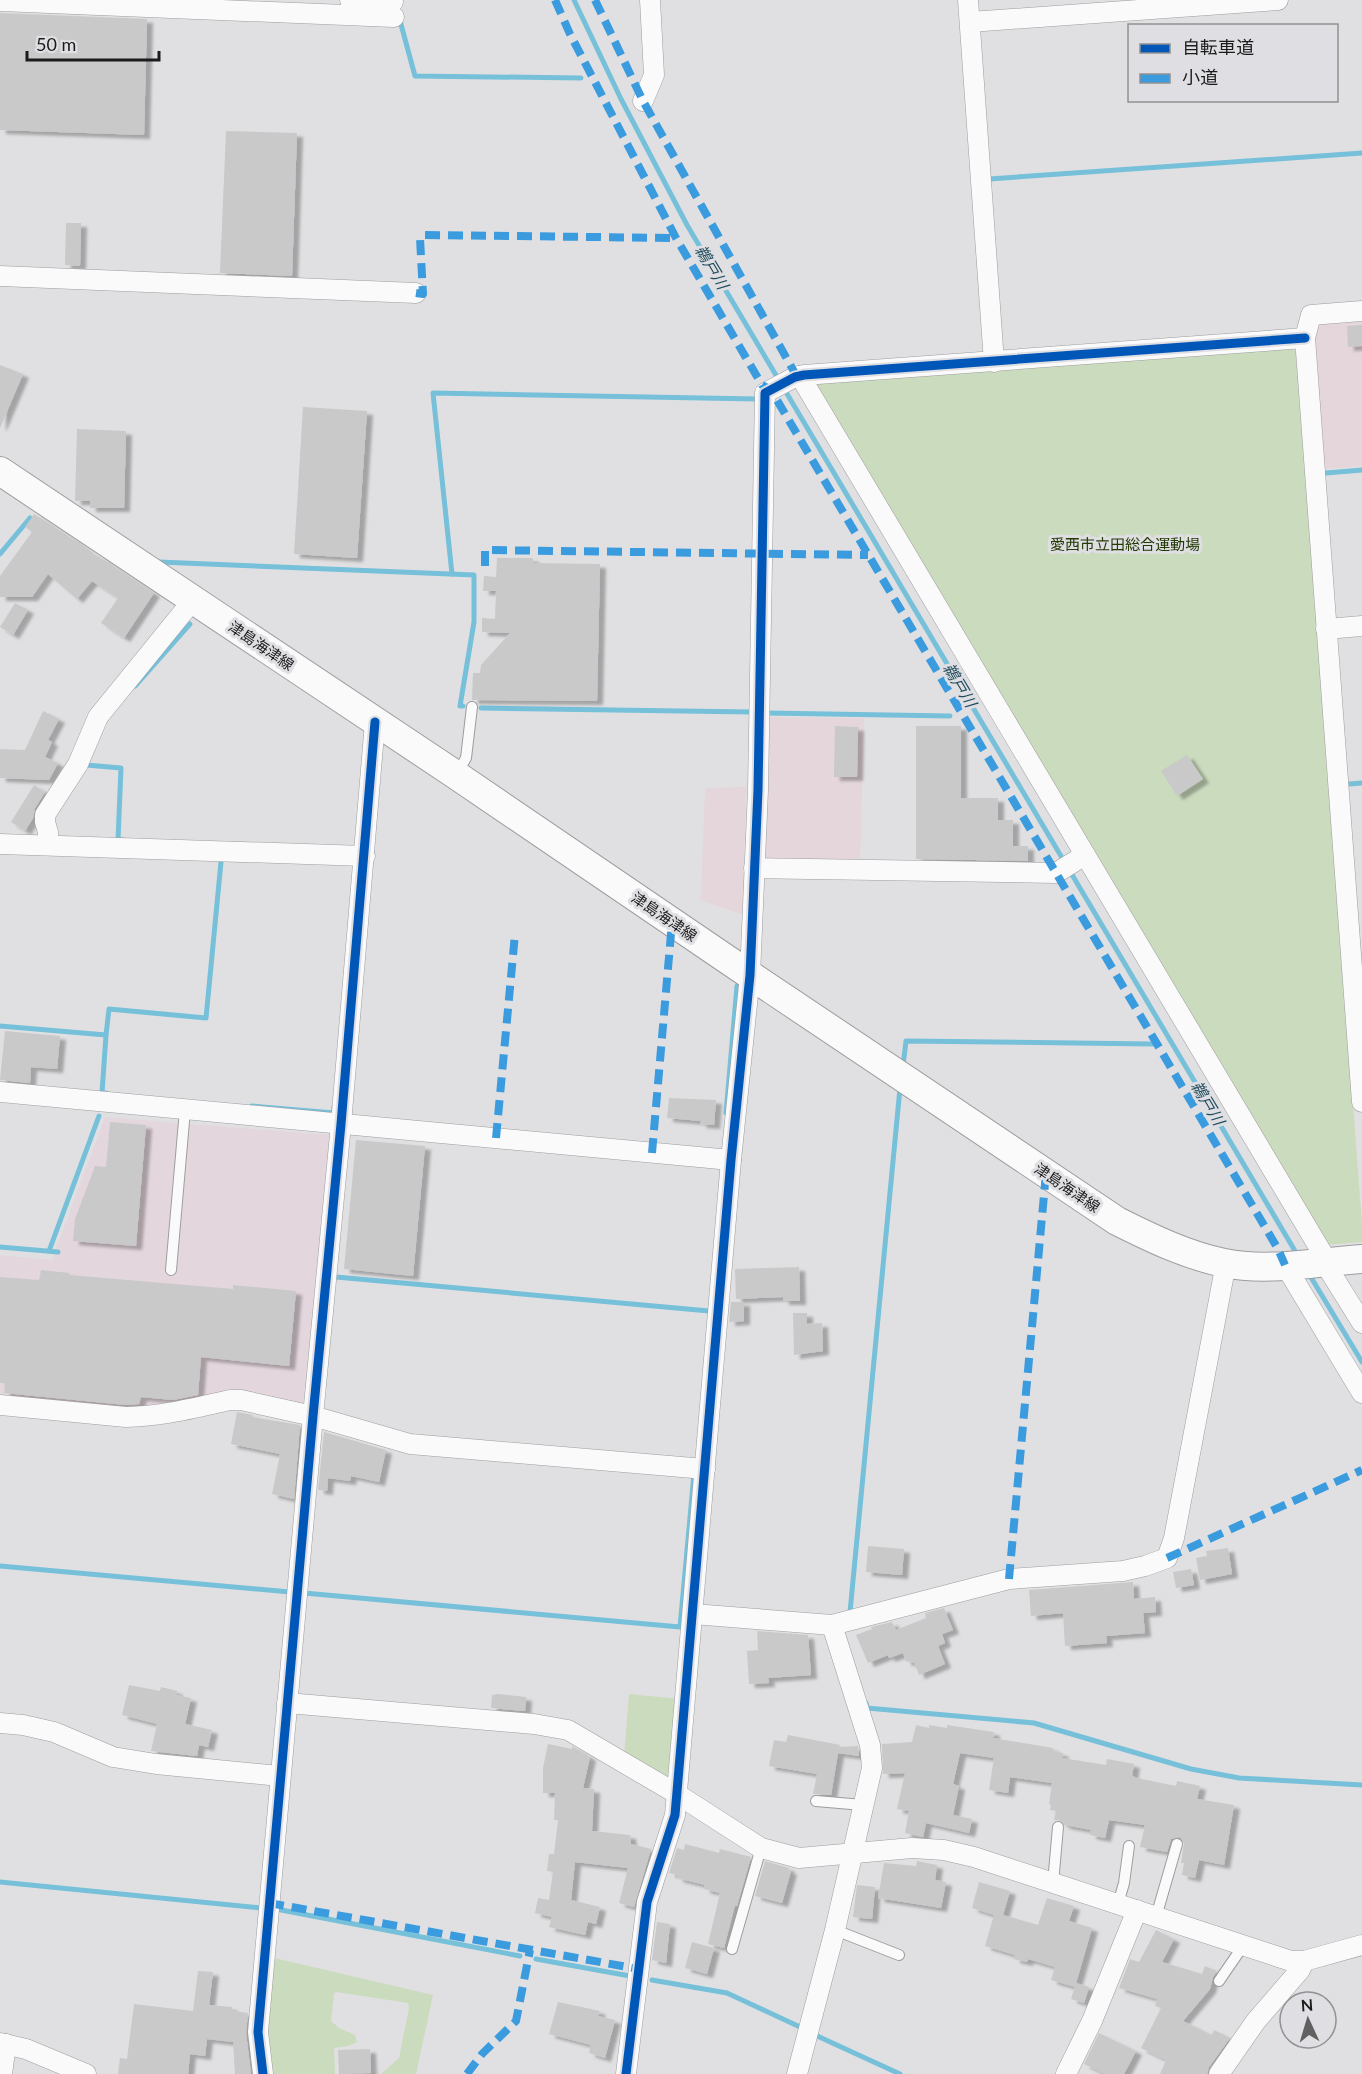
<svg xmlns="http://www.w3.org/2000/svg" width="1362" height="2074" viewBox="0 0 1362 2074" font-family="Lato,'Noto Sans JP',sans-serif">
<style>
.commercial{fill:#e3d6dd}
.industrial{fill:#e4d6db}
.green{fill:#cbdbbe}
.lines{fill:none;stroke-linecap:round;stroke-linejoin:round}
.stream{stroke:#76c0da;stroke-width:5}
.building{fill:#c9c9c9;filter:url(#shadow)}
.lane-casing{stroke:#9d9d9f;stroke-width:12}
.street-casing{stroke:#9d9d9f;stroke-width:21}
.secondary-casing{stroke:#9d9d9f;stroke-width:30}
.lane{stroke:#fafafb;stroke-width:10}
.street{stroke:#fafafb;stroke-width:20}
.secondary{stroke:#fafafb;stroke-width:28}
.quiet{stroke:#3b9bdf;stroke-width:8;stroke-dasharray:15 8;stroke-linecap:butt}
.cycleway-casing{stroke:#dfdfe3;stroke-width:13}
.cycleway{stroke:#0057b8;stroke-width:9}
.labels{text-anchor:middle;stroke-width:6;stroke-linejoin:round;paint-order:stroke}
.park-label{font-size:15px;fill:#223902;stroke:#dfdfe3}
.street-label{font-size:15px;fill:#1b1b1c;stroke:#dfdfe3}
.water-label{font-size:16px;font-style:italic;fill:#1f4c5c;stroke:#dfdfe3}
</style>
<defs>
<filter id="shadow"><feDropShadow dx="6" dy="4" stdDeviation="1.5" flood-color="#0004"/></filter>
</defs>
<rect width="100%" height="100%" fill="#e0e0e2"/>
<polygon class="commercial" points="105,1117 329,1135 335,1143 307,1410 234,1395 164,1411 0,1401 0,1255 52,1260"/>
<g class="industrial">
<polygon points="1362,313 1362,466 1324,469 1315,334 1318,322"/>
<polygon points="765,717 864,718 860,866 761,864"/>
<polygon points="746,787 743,915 700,900 701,893 705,788"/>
</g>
<g class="green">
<polygon points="1290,347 1297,353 1362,1224 1362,1242 1325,1245 817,385 821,379"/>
<polygon points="629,1694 679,1699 670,1785 624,1756"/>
<polygon points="270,1957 433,1995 416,2074 381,2074 399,2058 409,2008 408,2003 336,1992 334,1994 331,2021 339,2028 355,2035 357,2042 348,2046 334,2048 335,2074 268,2074 262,2033"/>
</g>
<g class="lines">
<g class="stream">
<polyline points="574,0 621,99 687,225 1298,1256"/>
<polyline points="399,17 415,76 581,78"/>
<polyline points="989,179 1362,153"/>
<polyline points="1326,473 1362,470"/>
<polyline points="0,554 30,518"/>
<polyline points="159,562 474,575 474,622 460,706 463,706"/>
<polyline points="452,574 433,393 758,399"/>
<polyline points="135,686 190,624"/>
<polyline points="481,708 752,712"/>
<polyline points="766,713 950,716"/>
<polyline points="87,761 86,765 121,768 118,840 123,840"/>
<polyline points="1349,784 1362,783"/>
<polyline points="0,1026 106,1035 109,1009 206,1018 221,862"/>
<polyline points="903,1066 906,1041 1153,1044"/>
<polyline points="106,1093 102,1093 106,1035"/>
<polyline points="252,1106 334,1113 334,1107"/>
<polyline points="726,1113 737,986"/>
<polyline points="0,1247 58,1252"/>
<polyline points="49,1251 99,1116"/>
<polyline points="1309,1274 1362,1362"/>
<polyline points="336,1277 709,1311"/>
<polyline points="0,1566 290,1592"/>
<polyline points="304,1593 680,1627 694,1474"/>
<polyline points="847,1614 850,1612 900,1088"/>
<polyline points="866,1703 867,1708 1034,1723 1191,1769 1239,1778 1362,1785"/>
<polyline points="0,1882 262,1908"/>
<polyline points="276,1909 520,1956"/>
<polyline points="536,1959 630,1976"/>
<polyline points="652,1980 727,1993 800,2027"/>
<polyline points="815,2035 900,2074"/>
</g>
</g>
<g class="building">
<polygon points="0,13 147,19 144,135 0,130"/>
<polygon points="226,131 297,133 292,276 220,273"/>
<polygon points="66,223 81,223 80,266 65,265"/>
<polygon points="1362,325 1362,346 1348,347 1347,326"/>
<polygon points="0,365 23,374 0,428"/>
<polygon points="303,407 367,411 357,558 294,554"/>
<polygon points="77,429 126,431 124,508 90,508 90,501 75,501"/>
<polygon points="34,514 74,540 97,558 98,556 154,593 124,638 101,623 118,598 92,581 77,599 48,574 32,597 0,597 0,576 32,532 25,527"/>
<polygon points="497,558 533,558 533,563 600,564 597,701 472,700 473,673 480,673 481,665 510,633 482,632 482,618 495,619 496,591 483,591 484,576 496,577"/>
<polygon points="15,603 28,610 13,635 0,627"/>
<polygon points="43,711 59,719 48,740 52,742 45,757 58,763 49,780 0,778 0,749 25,750"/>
<polygon points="835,726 858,727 857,777 834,777"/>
<polygon points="916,726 961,726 961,798 998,798 998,820 1013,820 1013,846 1028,846 1028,861 916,859"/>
<polygon points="1187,755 1203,779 1177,796 1161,771"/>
<polygon points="34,785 45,792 35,808 33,818 25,831 11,822"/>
<polygon points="5,1031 60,1036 57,1069 31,1067 30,1083 0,1080"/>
<polygon points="669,1098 716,1100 714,1125 700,1124 701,1121 667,1118"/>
<polygon points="110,1122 146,1125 136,1246 73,1241 75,1219 95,1166 106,1167"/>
<polygon points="356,1140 425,1146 413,1276 344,1269"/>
<polygon points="799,1267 800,1301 783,1301 783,1297 736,1299 735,1269"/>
<polygon points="41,1270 69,1273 69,1275 233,1289 233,1285 296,1291 289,1366 201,1357 198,1395 173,1400 141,1397 139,1404 126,1405 4,1393 5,1383 0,1383 0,1277 39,1280"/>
<polygon points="731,1302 744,1302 744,1321 729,1322"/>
<polygon points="793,1313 807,1313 807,1324 822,1323 823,1351 794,1355"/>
<polygon points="237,1412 253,1415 252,1417 300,1425 294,1499 272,1494 280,1454 231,1444"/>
<polygon points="324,1432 386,1450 379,1482 351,1476 350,1481 328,1478 327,1491 318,1490"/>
<polygon points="868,1546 904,1549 902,1575 866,1572"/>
<polygon points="1228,1548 1232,1574 1200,1580 1196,1558 1207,1556 1206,1551"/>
<polygon points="1191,1569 1194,1585 1176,1588 1173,1572"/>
<polygon points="1133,1582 1134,1599 1155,1597 1156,1612 1143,1613 1145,1633 1106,1636 1107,1643 1065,1646 1063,1613 1031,1616 1029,1590"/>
<polygon points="944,1608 953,1630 942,1634 945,1643 938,1646 945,1664 919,1675 914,1662 910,1663 909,1661 906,1662 903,1653 889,1658 888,1655 868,1663 856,1635 872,1629 871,1627 892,1622 896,1630 926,1618 925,1613"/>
<polygon points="757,1631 808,1635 811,1675 768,1678 769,1683 749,1684 747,1651 758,1650"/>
<polygon points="129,1685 160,1691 161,1687 177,1691 176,1695 191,1698 185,1724 212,1730 208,1747 199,1745 197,1756 151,1751 157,1724 122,1715"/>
<polygon points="498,1694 526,1697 525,1711 491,1708 492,1695"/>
<polygon points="916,1725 929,1728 929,1725 947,1728 947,1725 994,1732 993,1738 1053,1748 1053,1751 1063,1753 1062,1758 1106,1765 1107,1759 1134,1764 1132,1776 1137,1778 1176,1786 1177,1781 1200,1786 1197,1799 1234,1805 1224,1865 1199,1860 1195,1878 1182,1875 1184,1863 1181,1863 1184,1843 1180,1837 1171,1839 1167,1852 1140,1847 1145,1825 1109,1820 1105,1838 1090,1835 1091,1830 1065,1825 1059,1820 1054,1820 1056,1811 1050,1810 1051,1805 1049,1804 1052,1783 1010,1777 1008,1793 989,1790 994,1758 960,1753 953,1784 959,1786 953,1815 972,1819 969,1833 926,1823 923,1837 905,1833 909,1811 897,1809 905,1773 883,1774 882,1744 912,1742"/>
<polygon points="788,1735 840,1745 839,1747 858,1746 859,1756 838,1753 831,1795 813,1794 817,1774 769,1766 774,1740 786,1742"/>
<polygon points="548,1744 572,1749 572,1746 590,1757 583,1788 594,1789 592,1831 630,1835 631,1844 651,1849 634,1907 619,1903 628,1868 575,1862 571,1900 600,1907 596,1924 588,1922 585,1935 549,1927 552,1917 535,1913 538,1898 549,1900 553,1872 547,1871 549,1854 554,1854 558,1820 554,1820 555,1793 543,1793 543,1768"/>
<polygon points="685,1844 719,1853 720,1849 751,1857 737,1906 735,1905 724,1948 708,1944 720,1893 704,1889 705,1885 677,1878 678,1875 669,1873 677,1848 684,1850"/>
<polygon points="765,1861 789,1868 788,1870 791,1871 782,1903 755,1896"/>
<polygon points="917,1861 937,1865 935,1880 946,1882 941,1908 878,1898 884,1863 916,1866"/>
<polygon points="979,1882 1010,1891 1003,1915 1038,1925 1047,1898 1074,1906 1069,1921 1092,1928 1075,1987 1051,1980 1055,1967 1028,1959 1027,1962 1014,1959 1015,1955 985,1946 994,1915 972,1908"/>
<polygon points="857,1885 875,1887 872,1919 853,1917"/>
<polygon points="657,1922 670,1924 666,1963 652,1960"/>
<polygon points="1156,1930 1174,1939 1162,1962 1202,1974 1205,1966 1217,1971 1213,1977 1210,1989 1183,2021 1212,2035 1214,2030 1230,2038 1209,2067 1207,2074 1160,2074 1166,2060 1141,2048 1161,2008 1155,2006 1157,1999 1119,1988 1130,1959 1139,1962"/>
<polygon points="692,1942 714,1948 707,1974 685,1968"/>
<polygon points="198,1971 213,1972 209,2005 232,2007 232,2011 248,2013 246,2033 251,2074 235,2074 233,2042 207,2039 205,2056 190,2054 188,2074 118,2074 120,2058 127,2059 134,2004 193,2011"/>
<polygon points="1076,1983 1089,1987 1084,2003 1071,1999"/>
<polygon points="558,2002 600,2011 598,2016 615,2020 605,2058 589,2053 591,2045 549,2034"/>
<polygon points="1099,2033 1136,2051 1124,2074 1105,2074 1084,2064"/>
<polygon points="370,2049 371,2073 339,2074 338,2050"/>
</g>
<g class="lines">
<defs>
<g id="lane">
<polyline points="456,775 466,758 472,707"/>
<polyline points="171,1270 185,1110"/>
<polyline points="816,1801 863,1805"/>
<polyline points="1053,1883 1058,1827"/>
<polyline points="1118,1904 1124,1883 1129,1846"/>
<polyline points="1156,1917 1177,1844"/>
<polyline points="835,1930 899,1955"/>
<polyline points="732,1949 761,1848"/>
<polyline points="1219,1981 1243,1946"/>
</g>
<g id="street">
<polyline points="350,0 393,2"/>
<polyline points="968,0 994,362"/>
<polyline points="0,1 394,17"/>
<polyline points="970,22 1278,0"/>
<polyline points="643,101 654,75 650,0"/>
<polyline points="0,276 416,293"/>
<polyline points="1362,311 1311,315 1305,338 1362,1102"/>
<polyline points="800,376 1327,1261"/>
<polyline points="1326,629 1362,626"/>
<polyline points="0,844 365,856"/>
<polyline points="48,845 48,832 45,822 45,815 78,764 98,717 193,600"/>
<polyline points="754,868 1056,873 1085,855"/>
<polyline points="0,1092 731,1160"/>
<polyline points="1324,1262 1362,1323"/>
<polyline points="1285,1265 1362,1393"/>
<path d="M0,1405l126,12c38,-1 67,-9 104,-17h11l72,16 97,28 295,25"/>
<polyline points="693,1614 832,1625 1009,1579 1123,1571 1145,1566 1167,1558 1174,1538 1226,1263"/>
<polyline points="287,1703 534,1724 568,1730 677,1794 761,1848 799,1858 912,1848 944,1850 974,1857 1291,1961 1304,1961 1362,1945"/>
<polyline points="0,1723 23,1725 54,1732 113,1757 156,1764 280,1776"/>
<polyline points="0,2043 26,2049 86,2074"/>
<polyline points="2,2074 6,2044"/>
<polyline points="263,2074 258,2032 313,1416 341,1124 375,722"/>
<polyline points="626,2074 647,1902 675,1815 731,1160 750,975 758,790 765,393 795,377 804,375 1305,338"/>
<polyline points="797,2074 835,1930 872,1768 870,1745 832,1625"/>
<polyline points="1066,2074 1092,2021 1137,1910"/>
<polyline points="1219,2074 1256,2021 1300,1970 1304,1961"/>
</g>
<path id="secondary" d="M0,471l456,304 294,200 367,246c34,17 69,34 107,42 44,9 93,-1 138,-4"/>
</defs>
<use href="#lane" class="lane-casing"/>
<use href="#street" class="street-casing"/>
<use href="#secondary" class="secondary-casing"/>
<use href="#lane" class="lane"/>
<use href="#street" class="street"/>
<use href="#secondary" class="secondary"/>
<g class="quiet">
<polyline points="555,0 570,34 676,238 762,385 771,390 1278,1249 1285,1265"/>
<polyline points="595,0 643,101 797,377"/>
<polyline points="416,293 423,294 420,238 425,235 676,238"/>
<polyline points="485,566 485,550 868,555"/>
<polyline points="496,1138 515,934"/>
<polyline points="652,1153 672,922"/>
<polyline points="1167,1558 1362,1470"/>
<polyline points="1009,1579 1046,1173"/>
<polyline points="269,1903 639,1969"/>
<polyline points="467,2074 482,2054 516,2021 530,1950"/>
</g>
<defs>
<g id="cycleway">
<polyline points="263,2074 258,2032 313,1416 341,1124 375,722"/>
<polyline points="626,2074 647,1902 675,1815 731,1160 750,975 758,790 765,393 795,377 804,375 1305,338"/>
</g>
</defs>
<use href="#cycleway" class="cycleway-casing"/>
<use href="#cycleway" class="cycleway"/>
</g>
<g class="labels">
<g class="park-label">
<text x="1125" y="550">愛西市立田総合運動場</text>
</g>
<g class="street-label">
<text transform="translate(261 646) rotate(34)" y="5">津島海津線</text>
<text transform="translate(664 917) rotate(34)" y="5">津島海津線</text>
<text transform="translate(1067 1188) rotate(34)" y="5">津島海津線</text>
</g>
<g class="water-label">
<text transform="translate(712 267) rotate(59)" y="6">鵜戸川</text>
<text transform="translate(960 685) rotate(59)" y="6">鵜戸川</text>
<text transform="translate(1208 1103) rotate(59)" y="6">鵜戸川</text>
</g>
</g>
<rect x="1128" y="24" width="210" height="78" fill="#dfdfe3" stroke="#919193" stroke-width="1.5"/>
<rect x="1140" y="44" width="30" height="9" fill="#0057b8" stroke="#919193" stroke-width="1.5"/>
<text x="1182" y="54" font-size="18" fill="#1b1b1c">自転車道</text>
<rect x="1140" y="74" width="30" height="9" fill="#3b9bdf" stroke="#919193" stroke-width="1.5"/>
<text x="1182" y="84" font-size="18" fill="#1b1b1c">小道</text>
<g transform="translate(1308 2020) rotate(356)"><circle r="28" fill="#dfdfe3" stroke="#919193" stroke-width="1.5"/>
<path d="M0-4.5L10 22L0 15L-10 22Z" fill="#606061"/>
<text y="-9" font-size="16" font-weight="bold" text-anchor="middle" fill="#1b1b1c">N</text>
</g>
<path d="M27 51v9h132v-9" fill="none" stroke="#1b1b1c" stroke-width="3"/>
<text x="36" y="51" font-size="18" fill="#1b1b1c" stroke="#dfdfe3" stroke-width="4.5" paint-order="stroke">50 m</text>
</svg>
